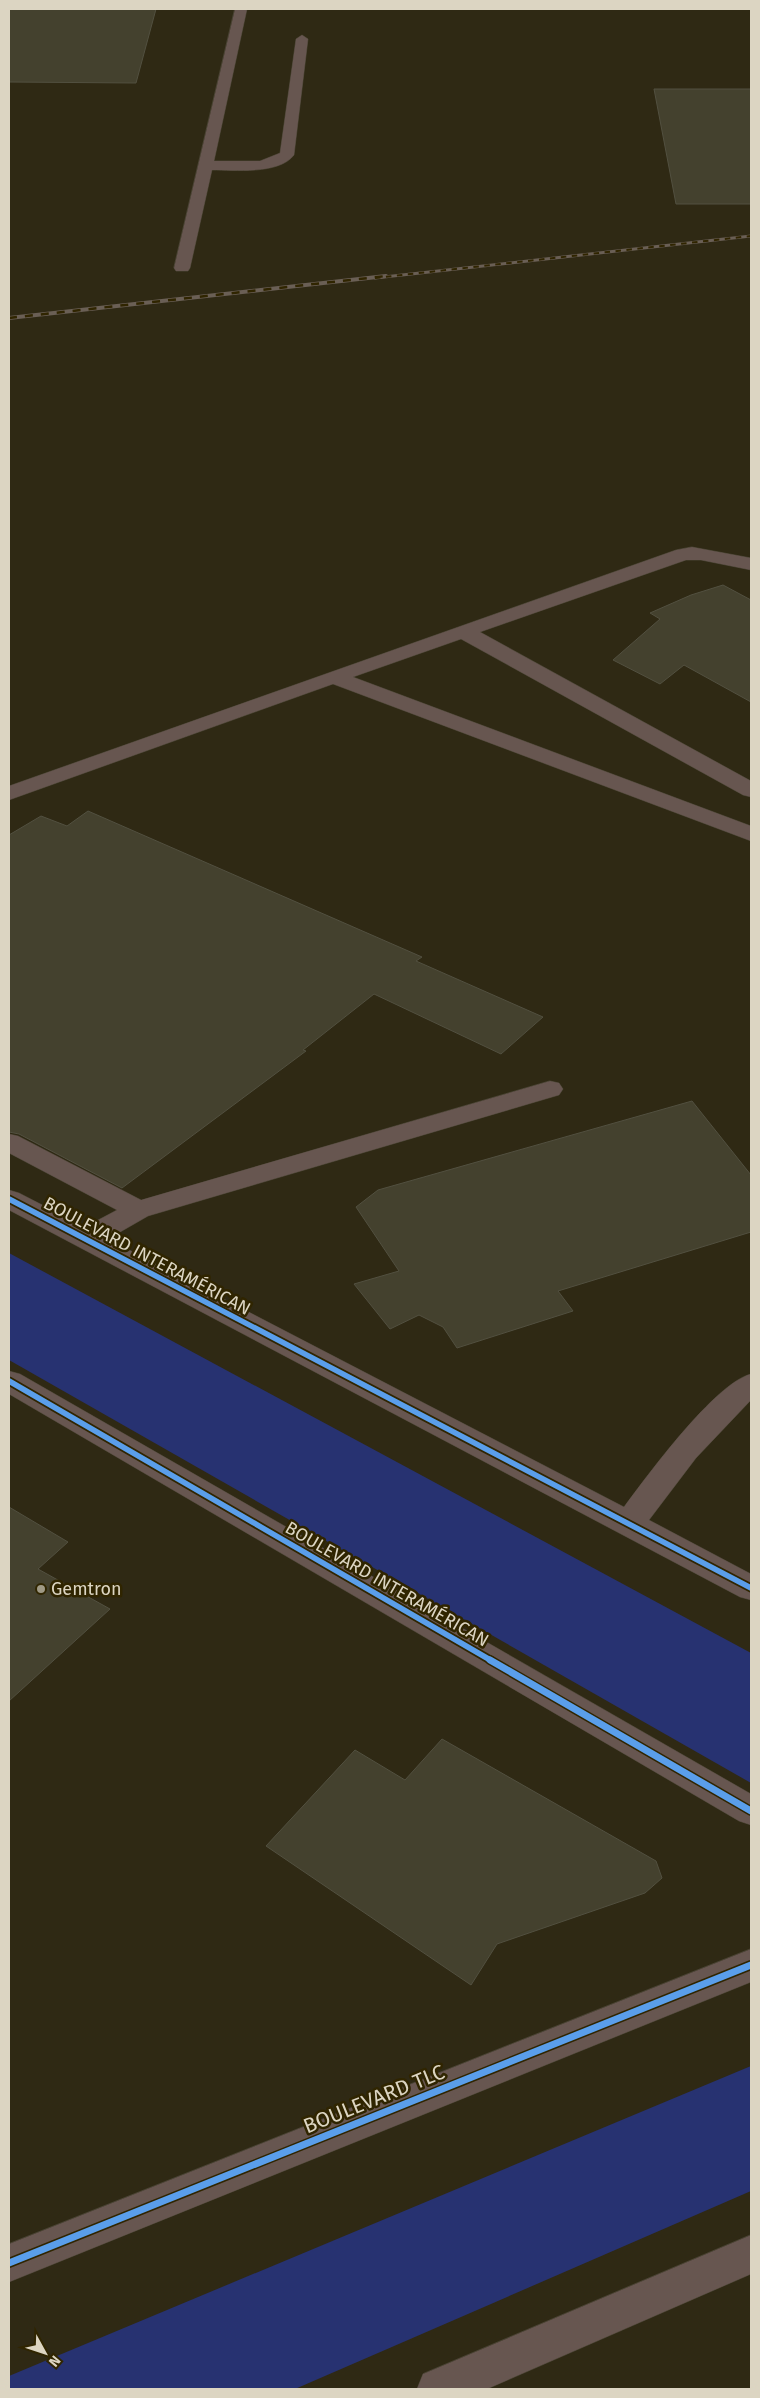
<svg xmlns="http://www.w3.org/2000/svg" width="760" height="2398" viewBox="0 0 760 2398" font-family="'Fira Sans',sans-serif">
<style>
.green{fill:#273271}
.building{fill:#44412e;stroke:#525040}
.lines{fill:none;stroke-linecap:round;stroke-linejoin:round}
.minor-casing{stroke:#484332;stroke-width:1}
.minor{fill:#675650;fill-rule:evenodd}
.rail-far1-casing{stroke:#6a5f55;stroke-width:3}
.rail-casing{stroke:#6a5f55;stroke-width:4}
.rail-far1{stroke:#302500;stroke-width:2;stroke-dasharray:5.5;stroke-linecap:butt}
.rail{stroke:#302500;stroke-width:2.5;stroke-dasharray:8;stroke-linecap:butt}
.cycleway-far1-casing{stroke:#302500;stroke-width:9}
.cycleway-casing{stroke:#302500;stroke-width:10}
.cycleway-far1{stroke:#5a9eea;stroke-width:5.5}
.cycleway{stroke:#5a9eea;stroke-width:7}
.poi-dot{fill:#9f9985;stroke:#302500;stroke-width:2}
.labels{text-anchor:middle;stroke-width:5;stroke-linejoin:round;paint-order:stroke}
.street-label{font-size:18px;fill:#dcd5c2;stroke:#302500}
.poi-label{font-size:18px;fill:#dcd5c2;stroke:#302500;text-anchor:start}
.near-street-label{font-size:21px;fill:#dcd5c2;stroke:#302500}
</style>
<rect width="100%" height="100%" fill="#2f2914"/>
<g class="green">
<polygon points="9,1253 751,1653 751,1783 9,1360"/>
<polygon points="751,2066 751,2191 295,2389 9,2389 9,2376"/>
</g>
<g class="building">
<polygon points="9,9 156,9 136,83 9,82"/>
<polygon points="654,89 751,89 751,204 676,204"/>
<polygon points="723,585 751,600 751,702 684,665 660,684 613,660 660,619 650,613 691,595"/>
<polygon points="88,811 422,957 416,961 543,1017 501,1054 374,994 303,1050 306,1051 122,1188 19,1134 9,1132 9,835 41,816 67,826"/>
<polygon points="692,1101 751,1175 751,1232 558,1291 573,1311 457,1348 443,1327 419,1315 390,1329 354,1284 399,1271 356,1207 378,1190"/>
<polygon points="9,1507 68,1542 38,1569 110,1609 9,1701"/>
<polygon points="442,1739 656,1861 662,1878 645,1893 497,1944 471,1985 266,1846 355,1750 405,1780"/>
</g>
<g class="lines">
<defs>
<g id="minor">
<path d="M235,9h12l-33,152h46l20,-8 16,-114 6,-4 6,4 -14,116c-15,20 -60,15 -82,15l-22,98 -2,3h-12l-2,-3z"/>
<polygon points="692,547 751,558 751,570 701,560 686,560 480,632 751,781 751,797 743,795 461,639 353,677 751,826 751,841 333,684 9,800 9,786 676,550"/>
<path d="M550,1081l9,2 4,6 -4,6 -411,121 -40,23 516,268c23,-31 91,-124 127,-133v26l-55,58 -47,62 102,54v26l-11,-3 -731,-387v-20l10,3 66,34 32,-17 -108,-57v-19l9,2 123,64z"/>
<polygon points="9,1371 20,1374 751,1794 751,1825 739,1821 9,1394"/>
<polygon points="751,1949 751,1982 9,2282 9,2244"/>
<polygon points="751,2235 751,2274 487,2389 417,2389 423,2374"/>
</g>
</defs>
<use href="#minor" class="minor-casing"/>
<use href="#minor" class="minor"/>
<defs>
<polyline id="rail-far1" points="375,278 751,236"/>
<polyline id="rail" points="9,318 386,276"/>
</defs>
<use href="#rail-far1" class="rail-far1-casing"/>
<use href="#rail" class="rail-casing"/>
<use href="#rail-far1" class="rail-far1"/>
<use href="#rail" class="rail"/>
<defs>
<g id="cycleway-far1">
<polyline points="9,1199 751,1588"/>
<polyline points="9,1381 492,1661"/>
</g>
<g id="cycleway">
<polyline points="490,1660 751,1811"/>
<polyline points="9,2263 751,1965"/>
</g>
</defs>
<use href="#cycleway-far1" class="cycleway-far1-casing"/>
<use href="#cycleway" class="cycleway-casing"/>
<use href="#cycleway-far1" class="cycleway-far1"/>
<use href="#cycleway" class="cycleway"/>
</g>
<circle class="poi-dot" cx="41" cy="1589" r="5"/>
<g class="labels">
<g class="street-label">
<text transform="translate(147 1256) rotate(28)" y="6">BOULEVARD INTERAMÉRICAN</text>
<text transform="translate(387 1584) rotate(30)" y="6">BOULEVARD INTERAMÉRICAN</text>
</g>
<g class="poi-label">
<text x="51" y="1595">Gemtron</text>
</g>
<g class="near-street-label">
<text transform="translate(374 2099) rotate(-22)" y="7">BOULEVARD TLC</text>
</g>
</g>
<rect width="760" height="2398" fill="none" stroke="#dcd5c2" stroke-width="20"/>
<g transform="translate(45 2353) rotate(130)" stroke="#302500" stroke-width="4" paint-order="stroke">
<path d="M0-4L9 19L0 12L-9 19Z" fill="#dcd5c2"/>
<text y="-8" font-size="14" font-weight="bold" text-anchor="middle" fill="#dcd5c2">N</text>
</g>
</svg>
